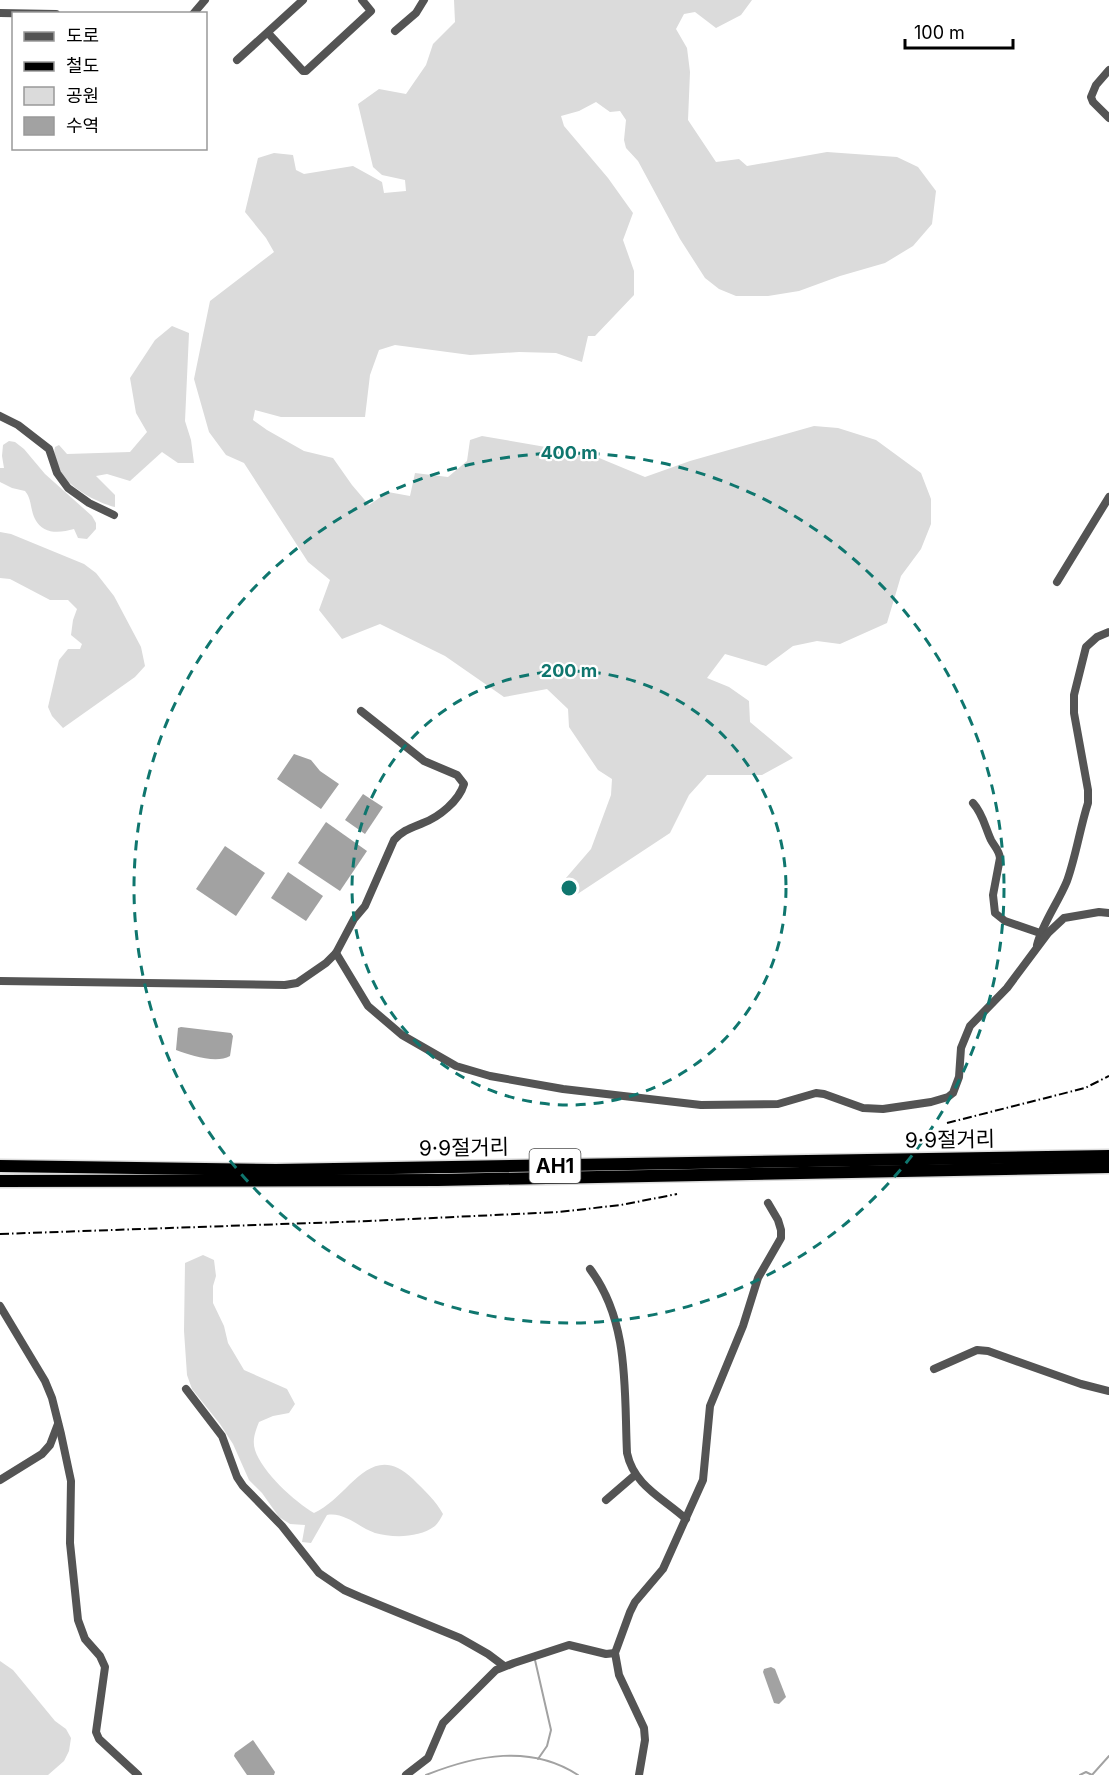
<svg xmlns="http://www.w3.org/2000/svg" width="1109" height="1775" viewBox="0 0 1109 1775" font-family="Inter,'Noto Sans KR',sans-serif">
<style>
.green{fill:#dbdbdb}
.water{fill:#a2a2a2}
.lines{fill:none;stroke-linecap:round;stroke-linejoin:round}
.stream{stroke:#a2a2a2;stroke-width:2}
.highway-casing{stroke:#dbdbdb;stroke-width:15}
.minor{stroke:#545454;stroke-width:8}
.highway{stroke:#000;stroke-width:12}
.rail{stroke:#000;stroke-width:2;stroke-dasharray:9 3 1.5 3;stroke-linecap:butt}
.ring{fill:none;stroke:#0f766e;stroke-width:3;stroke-dasharray:10 8}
.labels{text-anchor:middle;stroke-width:4.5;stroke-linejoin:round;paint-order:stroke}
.shield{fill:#fff;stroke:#4c4c4c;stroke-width:1.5}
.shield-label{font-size:20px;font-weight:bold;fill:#000}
.street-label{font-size:21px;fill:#000;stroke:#fff}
.centre{fill:#0f766e;stroke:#fff;stroke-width:3}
.ring-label{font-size:18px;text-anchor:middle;font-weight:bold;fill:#0f766e;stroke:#fff;stroke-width:4.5;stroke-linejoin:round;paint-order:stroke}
</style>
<rect width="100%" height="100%" fill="#fff"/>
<g class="green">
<polygon points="454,0 752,0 741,15 716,28 695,12 684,14 676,29 687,48 690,72 688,120 716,162 739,159 747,166 827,152 897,157 918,167 936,191 932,224 913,246 885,263 840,276 799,291 768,296 736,296 719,289 705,278 680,239 638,161 626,148 624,140 626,120 620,111 610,112 596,102 579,111 561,116 564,126 608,178 633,213 623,240 634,271 634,295 595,336 588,336 582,362 556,353 519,352 470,355 395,345 379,350 370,375 365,417 281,417 255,410 253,420 267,430 304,451 333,458 352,485 369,505 388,492 410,496 415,473 448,477 467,461 470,440 482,436 592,455 645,477 690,461 814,426 838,428 876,440 921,473 931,499 931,524 921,549 901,576 887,623 840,644 817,641 793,646 766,666 725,654 707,678 729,687 749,701 750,722 793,758 762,775 707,775 689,795 670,833 576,895 566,878 591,849 611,795 612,779 598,770 569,727 568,709 547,689 504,697 445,656 380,624 342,639 319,610 330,580 308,562 244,463 226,455 209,432 194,379 210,301 274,252 266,238 245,212 258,158 274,153 293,155 296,170 304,174 353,166 382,182 384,193 406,191 405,180 382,175 373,167 358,104 379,89 406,94 426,65 433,44 455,22"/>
<path d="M172,326l17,7 -4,88 6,19 3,23h-16l-16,-11 -32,29 -23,-7 -11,2 19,19v12c-24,-6 -67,-30 -60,-60l4,-2 8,9 63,-2 17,-20 -11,-19 -6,-35 25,-38z"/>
<path d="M9,441l6,1 9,7 21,25 47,42 4,7v6l-9,10 -9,-1 -4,-9c-14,4 -31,6 -39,-10 -5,-10 -3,-20 -10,-28l-13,-3 -12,-6v-14h4l-2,-12 1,-11z"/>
<polygon points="0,532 11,534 84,564 96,573 114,596 141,647 145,666 135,677 63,728 52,716 48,707 59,660 68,649 80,649 82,644 71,635 73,620 77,609 68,600 50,600 10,579 0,578"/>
<path d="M203,1255l11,5 2,16 -3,10v17l11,23 4,17 16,27 43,19 8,15 -6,9 -16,3 -14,6c-4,10 -7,18 -4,28 7,22 40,52 59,63 36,-16 56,-75 99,-34 11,11 23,22 30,35 -2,4 -5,9 -8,12 -16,12 -42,12 -60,7 -17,-6 -30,-21 -48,-18l-16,28 -9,-1 3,-17 -15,-1 -11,-7 -17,-24 -13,-13 -16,-36 -13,-20 -28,-35 -5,-14 -3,-44 1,-68z"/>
<polygon points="0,1661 13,1670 55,1721 66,1729 71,1738 69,1751 64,1761 48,1775 0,1775"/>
</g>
<g class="water">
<polygon points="294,754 311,760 320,771 339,784 321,809 277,779"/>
<polygon points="363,794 383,807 365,834 345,820"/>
<polygon points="326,822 367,851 340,891 298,863"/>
<polygon points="225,846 265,873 236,916 196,889"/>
<polygon points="288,872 323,896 306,921 271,898"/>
<path d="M181,1027l50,6 2,3 -3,20c-14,8 -40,-1 -54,-6l2,-22z"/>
<polygon points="771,1667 775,1669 786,1697 779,1704 774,1703 763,1672 764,1669"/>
<polygon points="253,1740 275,1772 274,1775 247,1775 234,1756 235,1753"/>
</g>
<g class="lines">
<g class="stream">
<polyline points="535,1660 551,1730 547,1746 538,1759"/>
<path d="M426,1775c50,-20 105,-31 152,0"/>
<polyline points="1080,1775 1086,1772 1092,1775 1109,1756"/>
</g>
<defs>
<g id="highway">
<polyline points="0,1166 276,1170 1109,1156"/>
<polyline points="0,1181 438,1180 1109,1167"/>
</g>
</defs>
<use href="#highway" class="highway-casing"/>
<g class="minor">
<polyline points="0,13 56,14"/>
<polyline points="193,14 205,0"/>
<polyline points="395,31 416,13 424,0"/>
<polyline points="268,33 303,71 306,71 371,11 362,0"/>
<polyline points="237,60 303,0"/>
<polyline points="1109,70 1096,85 1091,97 1093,102 1109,118"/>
<polyline points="0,416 18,425 49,449 57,473 68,488 89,503 114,515"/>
<polyline points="1057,582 1109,497"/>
<path d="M973,803c10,11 12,24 18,37 3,6 8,10 9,18l-7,37 2,18 10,8 35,12"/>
<path d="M1037,945c6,-23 21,-42 30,-64 9,-25 13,-53 21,-78v-13l-14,-77v-18l12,-48 11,-10 12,-5"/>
<polyline points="336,953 368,1006 402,1035 456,1066 490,1076 563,1089 701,1105 778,1104 816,1093 824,1094 863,1108 883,1109 931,1102 948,1097 953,1093 959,1077 961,1048 970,1026 1007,988 1048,933 1064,918 1099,912 1109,913"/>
<path d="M0,981l285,4 12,-2 29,-20 10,-10 18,-34 11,-13 29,-66c9,-10 17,-12 29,-17 16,-6 36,-22 41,-39l-7,-9 -33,-14 -63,-50"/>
<path d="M590,1269c40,53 34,122 37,184 7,33 36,45 59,66"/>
<polyline points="0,1306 45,1381 52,1398 61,1434 71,1481 70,1543 78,1620 85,1639 100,1656 105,1667 96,1732 99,1739 138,1775"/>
<polyline points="934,1369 977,1350 988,1351 1081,1384 1109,1391"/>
<polyline points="186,1389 222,1436 237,1477 243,1486 282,1526 319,1573 344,1590 360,1597 460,1638 488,1654 504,1666"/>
<polyline points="0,1480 42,1454 50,1445 58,1424"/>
<polyline points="606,1500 635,1475"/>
<polyline points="406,1775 428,1758 443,1723 496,1670 514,1663 569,1645 606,1654 615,1653"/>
<polyline points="639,1775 645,1740 644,1728 619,1675 615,1653 630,1612 635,1602 663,1569 703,1480 710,1406 743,1326 758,1278 781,1238 781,1230 778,1220 768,1203"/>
</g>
<use href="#highway" class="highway"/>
<g class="rail">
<polyline points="947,1123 1085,1088 1109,1076"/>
<polyline points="0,1234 369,1221 559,1212 621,1205 677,1194"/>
</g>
</g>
<g class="ring">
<circle cx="569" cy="888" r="217"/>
<circle cx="569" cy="888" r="435"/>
</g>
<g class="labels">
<rect class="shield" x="529.5" y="1149" width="51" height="34" rx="4.5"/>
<g class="shield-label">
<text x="555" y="1173">AH1</text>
</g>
<g class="street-label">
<text transform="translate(950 1140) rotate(-1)" y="7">9·9절거리</text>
<text transform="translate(464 1148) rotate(-1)" y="7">9·9절거리</text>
</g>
</g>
<circle cx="569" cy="888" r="9" class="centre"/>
<g class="ring-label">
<text x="569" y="459">400 m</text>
<text x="569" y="677">200 m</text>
</g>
<rect x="12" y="12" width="195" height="138" fill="#ffffff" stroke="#999999" stroke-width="1.5"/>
<rect x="24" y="32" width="30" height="9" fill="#545454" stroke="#999999" stroke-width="1.5"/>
<text x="66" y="42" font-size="18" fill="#000000">도로</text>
<rect x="24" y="62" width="30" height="9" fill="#000000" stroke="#999999" stroke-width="1.5"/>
<text x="66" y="72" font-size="18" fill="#000000">철도</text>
<rect x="24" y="87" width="30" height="18" fill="#dbdbdb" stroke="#999999" stroke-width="1.5"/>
<text x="66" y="102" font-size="18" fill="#000000">공원</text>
<rect x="24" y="117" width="30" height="18" fill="#a2a2a2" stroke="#999999" stroke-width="1.5"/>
<text x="66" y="132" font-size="18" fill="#000000">수역</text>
<path d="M905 39v9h108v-9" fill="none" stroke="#000000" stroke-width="3"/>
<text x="914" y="39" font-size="18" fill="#000000" stroke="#ffffff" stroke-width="4.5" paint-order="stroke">100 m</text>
</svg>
